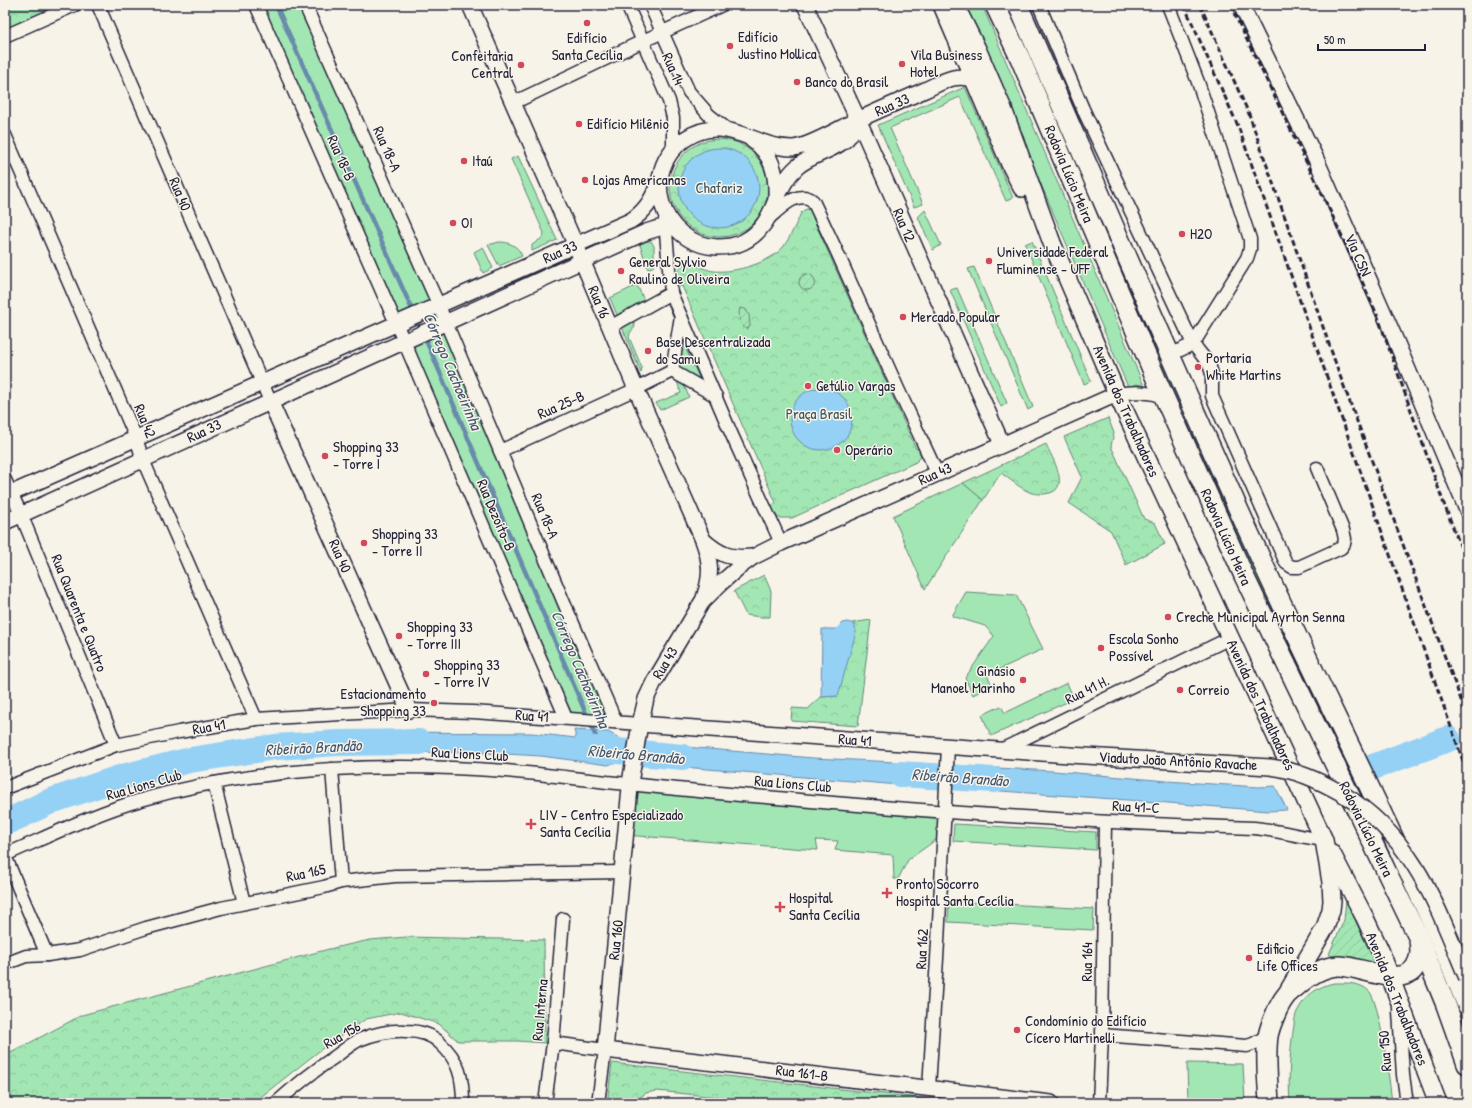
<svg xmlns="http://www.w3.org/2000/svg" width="1472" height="1108" viewBox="0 0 1472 1108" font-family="'Patrick Hand',sans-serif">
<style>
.grass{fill:#a2e7b3;stroke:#628477}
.forest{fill:url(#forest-crowns);stroke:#628477}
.garden{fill:url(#garden-furrows);stroke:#628477}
.water{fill:#95d1f5;stroke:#678bab}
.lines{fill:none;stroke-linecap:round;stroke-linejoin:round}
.stream{stroke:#678bab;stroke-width:4.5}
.river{stroke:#95d1f5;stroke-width:26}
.minor-casing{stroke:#22223b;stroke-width:15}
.tertiary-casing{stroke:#22223b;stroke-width:18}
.secondary-casing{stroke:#22223b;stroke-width:20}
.primary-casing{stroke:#22223b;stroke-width:22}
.minor{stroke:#f7f3e8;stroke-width:12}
.tertiary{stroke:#f7f3e8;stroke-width:15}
.secondary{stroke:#f7f3e8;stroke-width:17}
.primary{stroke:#f7f3e8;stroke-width:19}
.rail{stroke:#22223b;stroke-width:3;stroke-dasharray:6 3;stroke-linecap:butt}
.tertiary-bridge-casing{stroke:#22223b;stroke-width:18;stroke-linecap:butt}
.tertiary-bridge{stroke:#f7f3e8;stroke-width:15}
.poi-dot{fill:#d1495b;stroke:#f7f3e8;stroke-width:1.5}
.labels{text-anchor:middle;stroke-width:3;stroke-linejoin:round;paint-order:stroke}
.poi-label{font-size:15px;fill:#22223b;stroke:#f7f3e8;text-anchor:start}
.street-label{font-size:15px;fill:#22223b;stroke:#f7f3e8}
.park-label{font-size:15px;fill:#425359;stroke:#f7f3e8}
.water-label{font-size:16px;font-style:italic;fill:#445773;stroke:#f7f3e8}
</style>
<defs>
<pattern id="forest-crowns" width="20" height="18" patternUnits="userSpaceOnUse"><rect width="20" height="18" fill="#a2e7b3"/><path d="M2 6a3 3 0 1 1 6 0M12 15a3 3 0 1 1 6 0" fill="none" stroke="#8bc69b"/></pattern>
<pattern id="garden-furrows" width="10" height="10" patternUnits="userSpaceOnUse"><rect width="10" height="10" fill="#a2e7b3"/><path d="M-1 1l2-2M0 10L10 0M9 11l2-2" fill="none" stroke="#8bc69b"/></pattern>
</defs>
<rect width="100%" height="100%" fill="#f7f3e8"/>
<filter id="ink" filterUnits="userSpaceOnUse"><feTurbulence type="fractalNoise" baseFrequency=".025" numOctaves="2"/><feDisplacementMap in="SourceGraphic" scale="8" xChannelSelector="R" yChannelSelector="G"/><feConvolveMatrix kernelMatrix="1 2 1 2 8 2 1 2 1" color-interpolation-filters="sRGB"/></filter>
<g filter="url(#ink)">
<g class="grass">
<polygon points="256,5 305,5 439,306 401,323"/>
<polygon points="964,5 982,5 1144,386 1137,384 1128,387"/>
<polygon points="1001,5 1011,5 1456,989 1467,1019 1467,1048 1287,657"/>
<polygon points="965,87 1013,198 1006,201 960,97 890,128 923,204 914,207 878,125"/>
<polygon points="518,156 557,240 532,251 532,245 542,238 544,233 511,159"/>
<polygon points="925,210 941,245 933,250 918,217"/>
<polygon points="643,241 651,241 654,246 654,266 648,269 639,242"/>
<polygon points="1032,241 1091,381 1084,384 1025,244"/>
<path d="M499,242c11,0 19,4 23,14l-23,10 -11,-21z"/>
<polygon points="483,247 493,268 483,273 474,252"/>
<polygon points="974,267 1033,407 1028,410 968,269"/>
<polygon points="637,285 644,300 617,315 610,298"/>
<polygon points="957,288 1007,403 1001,407 950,290"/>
<polygon points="446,322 616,722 566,718 404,341"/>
<path d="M682,341l17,36v3c-24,-11 -21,-15 -17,-39z"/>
<polygon points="676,379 683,383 689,397 660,410 656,403 681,393"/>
<polygon points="963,483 983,500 925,589 893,516"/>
<polygon points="966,592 1016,595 1043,649 987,675 992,685 973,695 965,678 994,636 985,626 952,616"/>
<polygon points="1067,683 1074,699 991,736 982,715 1001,706 1005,713"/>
<polygon points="631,784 945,812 944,834 908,860 898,879 894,879 893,855 835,850 838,841 816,840 818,850 625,835"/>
<polygon points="954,824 1096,832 1096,850 953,841"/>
<polygon points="949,901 1094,909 1093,930 948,922"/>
<path d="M1334,983c11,0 26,-1 35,8 11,11 21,93 23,112h-102c-2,-26 0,-53 4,-78 1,-5 1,-11 4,-15 7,-14 20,-24 36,-27z"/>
<polygon points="1187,1063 1243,1064 1245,1102 1188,1102"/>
</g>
<g class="forest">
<polygon points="5,5 75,5 5,36"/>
<circle cx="719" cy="188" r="49"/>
<path d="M807,209l4,1 6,6 -4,2 103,231 3,-1 2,9 -5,5 -124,56h-14l-8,-12 6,-3 -94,-217 -7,2c0,-10 1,-18 9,-25 8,-1 20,7 30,8 20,2 57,-8 70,-25 7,-10 12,-22 17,-33l3,-3z"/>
<polygon points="1108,418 1114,433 1111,446 1144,519 1155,523 1165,544 1126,565 1111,531 1069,503 1082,477 1064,437"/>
<path d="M1046,444c6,14 28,48 -2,50 -4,0 -9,0 -12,-1 -8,-2 -24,-15 -31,-20l-18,27 -20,-17z"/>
<polygon points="764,575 771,591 770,617 761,617 746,615 734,591"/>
<polygon points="871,620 858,726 791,721 792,708 808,709 821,697 838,696 855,626 852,623"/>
<polygon points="407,937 544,940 545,1043 517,1041 458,1041 439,1024 401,1012 366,1019 323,1048 253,1103 5,1103 5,1056 82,1015 329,949 370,940"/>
<polygon points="612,1063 963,1103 777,1103 657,1091 646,1093 632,1103 611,1103 608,1096"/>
</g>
<g class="garden">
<circle cx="807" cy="282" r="8"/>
<path d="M740,308l5,1 4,6 1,11 -3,3c-8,-4 -9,-13 -7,-21z"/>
<polygon points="633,320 635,327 630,333 629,337 642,368 641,373 622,327"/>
<polygon points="1346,900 1376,965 1353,957 1333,957 1329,954 1344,920"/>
</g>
<g class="water">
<circle cx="719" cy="188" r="40"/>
<circle cx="821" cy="419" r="31"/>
<path d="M847,622c7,1 8,4 9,10l-18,64 -17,1 1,-68h14l6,-6z"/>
<polygon points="574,730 608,732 621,739 620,761 608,765 541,756 470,752 384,753 383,732 532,733 576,738"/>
<polygon points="650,744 813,758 936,764 935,788 647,764"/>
<polygon points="959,766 1054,771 1167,781 1259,787 1275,786 1287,810 1268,811 1156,802 958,788"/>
</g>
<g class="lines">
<polyline class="stream" points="276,5 432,354 596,737"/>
<g class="river">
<polyline points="584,748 683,757"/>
<polyline points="1373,767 1448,739"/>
<polyline points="899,774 994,780"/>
<polyline points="5,823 51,801 122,777 190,760 275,747 338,743 419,742"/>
</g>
<defs>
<g id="minor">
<polyline points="98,5 270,401"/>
<polyline points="256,5 406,346 566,718"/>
<polyline points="305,5 439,306 564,603 616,722"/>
<polyline points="627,5 669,101 673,118 673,149"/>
<polyline points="650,5 689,92 709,115 728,130"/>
<polyline points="1039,5 1083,109 1193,344 1170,355"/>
<polyline points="1168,5 1198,82 1250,239 1250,249 1247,258 1193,344 1209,364 1212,374 1212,396 1286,563 1292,567 1299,567 1341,548 1344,544 1345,539 1343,530 1317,468"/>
<polyline points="5,36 75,5"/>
<polyline points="513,103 643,41 722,5"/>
<polyline points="5,135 136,438 143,460 256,719"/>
<path d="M769,218c12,-10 29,-29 44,-17l24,51 61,137 39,84"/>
<polyline points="665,220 671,293 731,433 781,543"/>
<polyline points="610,327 671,293"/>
<polyline points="672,371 681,316"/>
<polyline points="672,371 716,396"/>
<path d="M1117,394c18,-3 29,-2 46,2"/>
<polyline points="500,451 636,389 672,371"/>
<polyline points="5,480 21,514 116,745"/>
<polyline points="1001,750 1230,638"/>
<polyline points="332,769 341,882"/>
<polyline points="214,783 244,903"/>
<polyline points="5,788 116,745 179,732 256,719 409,710 473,712 640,724"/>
<path d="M5,855c44,-19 90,-42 136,-55 118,-34 243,-38 365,-29 34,3 68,7 101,11 53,5 106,11 159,15 162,15 325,26 488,31 24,2 46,9 70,12"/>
<polyline points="5,856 47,955"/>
<polyline points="5,964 26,956 47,955 80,950 146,928 221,908 324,887 341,882 395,876 622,872"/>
<polyline points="1399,1011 1403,1075 1407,1103"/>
<polyline points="1102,1035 1247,1046 1253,1044 1269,1035"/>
<polyline points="553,1043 605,1050 598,1103"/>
<polyline points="929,1088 938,942 948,747"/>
<path d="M276,1103c19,-17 39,-33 60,-47 7,-5 15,-12 23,-16 15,-6 30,-10 47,-9 13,0 25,3 34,12 19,17 23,35 23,60"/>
<polyline points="545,1103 553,1043 563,919"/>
<polyline points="1099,1103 1102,1035 1105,822"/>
</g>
<g id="tertiary">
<path d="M470,5l106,241 60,143 67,151c8,22 9,35 1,58"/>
<polyline points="805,5 867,139 1002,444"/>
<polyline points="1241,5 1316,159 1393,334 1467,510"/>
<path d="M855,113c-1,7 -1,14 -4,20 -8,15 -40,21 -54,34 -25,22 -20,58 -54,75 -8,4 -18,5 -26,5 -57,-3 -79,-76 -32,-108 40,-27 68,9 107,9 14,0 45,-18 59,-25 24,-11 49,-22 74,-33 9,-4 19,-10 28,-12 9,-2 21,0 29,6"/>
<path d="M752,140c21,14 25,35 24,58"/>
<polyline points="270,401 409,710"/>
<path d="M5,496l625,-275c15,-9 23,-21 28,-38"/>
<polyline points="5,522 646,232 659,228 675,228"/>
<path d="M703,540c17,15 27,19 50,17"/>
<polyline points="640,724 1069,755"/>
<polyline points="1051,1103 605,1050 631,777 640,724 646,699 654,682 702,602 721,583 738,568 753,557 781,543 1117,394"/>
</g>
<g id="secondary">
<polyline points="942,5 1010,164 1022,188"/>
<polyline points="955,5 977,49 1003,109 1052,243 1117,394 1324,840 1331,882 1332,901 1331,910 1325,928 1287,993"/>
<polyline points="1332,854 1364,916 1380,950 1438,1103"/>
</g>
<g id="primary">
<polyline points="995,5 1020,58 1157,381 1244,576 1419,939 1446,1005 1467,1064"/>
<path d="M1018,5c82,188 162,378 248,565 67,145 141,287 201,435"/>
<path d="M1269,1103c-1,-22 -4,-45 -1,-67 2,-10 10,-30 17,-39 3,-4 7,-7 11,-10 12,-11 25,-20 42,-21 23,-1 70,27 80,-5 3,-6 2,-14 1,-21"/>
</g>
</defs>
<use href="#minor" class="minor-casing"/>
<use href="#tertiary" class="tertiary-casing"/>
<use href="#secondary" class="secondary-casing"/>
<use href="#primary" class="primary-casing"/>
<use href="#minor" class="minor"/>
<use href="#tertiary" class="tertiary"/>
<use href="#secondary" class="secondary"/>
<use href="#primary" class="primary"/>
<g class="rail">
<polyline points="1184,5 1238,126 1467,772"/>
<polyline points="1200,5 1249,114 1339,373 1467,716"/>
<polyline points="1230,5 1333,217 1378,317 1444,504 1467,563"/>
</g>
<defs>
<path id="tertiary-bridge" d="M1069,755l201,12c26,3 48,13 71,26 73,44 95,111 126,185"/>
</defs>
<use href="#tertiary-bridge" class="tertiary-bridge-casing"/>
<use href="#tertiary-bridge" class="tertiary-bridge"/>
</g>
</g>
<g class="poi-dot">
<circle cx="587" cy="23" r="4"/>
<circle cx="730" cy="46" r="4"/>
<circle cx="902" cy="64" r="4"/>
<circle cx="521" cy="65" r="4"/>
<circle cx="797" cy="82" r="4"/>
<circle cx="579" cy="124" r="4"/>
<circle cx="464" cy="161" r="4"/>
<circle cx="585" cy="180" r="4"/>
<circle cx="453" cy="223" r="4"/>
<circle cx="1182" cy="234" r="4"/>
<circle cx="989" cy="261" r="4"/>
<circle cx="621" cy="271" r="4"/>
<circle cx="903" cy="317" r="4"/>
<circle cx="648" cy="351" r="4"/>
<circle cx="1198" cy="367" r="4"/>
<circle cx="808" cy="386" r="4"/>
<circle cx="837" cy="450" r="4"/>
<circle cx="325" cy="456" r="4"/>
<circle cx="364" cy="543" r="4"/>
<circle cx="1168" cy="617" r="4"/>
<circle cx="399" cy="636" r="4"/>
<circle cx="1101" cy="648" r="4"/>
<circle cx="426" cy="674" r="4"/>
<circle cx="1023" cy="680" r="4"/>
<circle cx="1180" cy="690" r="4"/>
<circle cx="434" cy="703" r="4"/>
<path d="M529 818h4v4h4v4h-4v4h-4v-4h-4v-4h4z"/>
<path d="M885 887h4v4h4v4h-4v4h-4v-4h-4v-4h4z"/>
<path d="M778 901h4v4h4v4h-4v4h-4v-4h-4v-4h4z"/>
<circle cx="1249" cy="958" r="4"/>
<circle cx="1017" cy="1030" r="4"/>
</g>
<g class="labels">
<g class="poi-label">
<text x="738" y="42">Edifício<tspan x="738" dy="17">Justino Mollica</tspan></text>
<text x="587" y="43" text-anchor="middle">Edifício<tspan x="587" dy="17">Santa Cecília</tspan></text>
<text x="910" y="60">Vila Business<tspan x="910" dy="17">Hotel</tspan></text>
<text x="513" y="61" text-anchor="end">Confeitaria<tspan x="513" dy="17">Central</tspan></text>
<text x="805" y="87">Banco do Brasil</text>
<text x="587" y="129">Edifício Milênio</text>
<text x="472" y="166">Itaú</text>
<text x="593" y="185">Lojas Americanas</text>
<text x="461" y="228">OI</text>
<text x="1190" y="239">H2O</text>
<text x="997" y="257">Universidade Federal<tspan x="997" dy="17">Fluminense - UFF</tspan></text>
<text x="629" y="267">General Sylvio<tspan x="629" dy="17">Raulino de Oliveira</tspan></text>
<text x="911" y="322">Mercado Popular</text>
<text x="656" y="347">Base Descentralizada<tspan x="656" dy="17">do Samu</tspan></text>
<text x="1206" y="363">Portaria<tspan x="1206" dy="17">White Martins</tspan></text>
<text x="816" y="391">Getúlio Vargas</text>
<text x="333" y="452">Shopping 33<tspan x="333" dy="17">- Torre I</tspan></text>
<text x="845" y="455">Operário</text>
<text x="372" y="539">Shopping 33<tspan x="372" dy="17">- Torre II</tspan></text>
<text x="1176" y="622">Creche Municipal Ayrton Senna</text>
<text x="407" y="632">Shopping 33<tspan x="407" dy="17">- Torre III</tspan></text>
<text x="1109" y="644">Escola Sonho<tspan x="1109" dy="17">Possível</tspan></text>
<text x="434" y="670">Shopping 33<tspan x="434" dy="17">- Torre IV</tspan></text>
<text x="1015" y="676" text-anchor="end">Ginásio<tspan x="1015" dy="17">Manoel Marinho</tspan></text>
<text x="1188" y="695">Correio</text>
<text x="426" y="699" text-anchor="end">Estacionamento<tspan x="426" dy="17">Shopping 33</tspan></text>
<text x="540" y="820">LIV - Centro Especializado<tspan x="540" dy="17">Santa Cecília</tspan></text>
<text x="896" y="889">Pronto Socorro<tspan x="896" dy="17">Hospital Santa Cecília</tspan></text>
<text x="789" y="903">Hospital<tspan x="789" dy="17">Santa Cecília</tspan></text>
<text x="1257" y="954">Edificio<tspan x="1257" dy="17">Life Offices</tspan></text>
<text x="1025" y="1026">Condomínio do Edifício<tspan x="1025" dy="17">Cícero Martinelli</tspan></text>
</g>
<g class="street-label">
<text transform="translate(673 69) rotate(66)" y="5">Rua 14</text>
<text transform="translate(892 105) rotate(-24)" y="5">Rua 33</text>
<text transform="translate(387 149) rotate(66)" y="5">Rua 18-A</text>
<text transform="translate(341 158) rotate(66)" y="5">Rua 18-B</text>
<text transform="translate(1069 174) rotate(67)" y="5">Rodovia Lúcio Meira</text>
<text transform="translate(180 194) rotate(67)" y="5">Rua 40</text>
<text transform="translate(904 225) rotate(66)" y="5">Rua 12</text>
<text transform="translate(560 252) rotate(-24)" y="5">Rua 33</text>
<text transform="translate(1358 255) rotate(66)" y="5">Via CSN</text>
<text transform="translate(599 302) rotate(67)" y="5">Rua 16</text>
<text transform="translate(561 405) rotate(-24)" y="5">Rua 25-B</text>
<text transform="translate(1126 411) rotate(66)" y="5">Avenida dos Trabalhadores</text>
<text transform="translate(145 421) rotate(68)" y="5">Rua 42</text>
<text transform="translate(204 431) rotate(-25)" y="5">Rua 33</text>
<text transform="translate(935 474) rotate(-24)" y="5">Rua 43</text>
<text transform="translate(496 515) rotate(67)" y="5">Rua Dezoito-B</text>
<text transform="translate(545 516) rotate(67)" y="5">Rua 18-A</text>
<text transform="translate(1226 537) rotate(66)" y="5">Rodovia Lúcio Meira</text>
<text transform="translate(340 556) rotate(66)" y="5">Rua 40</text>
<text transform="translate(79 613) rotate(68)" y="5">Rua Quarenta e Quatro</text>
<text transform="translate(665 663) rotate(-59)" y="5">Rua 43</text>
<text transform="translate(1087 690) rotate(-26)" y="5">Rua 41 H.</text>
<text transform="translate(1261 705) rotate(65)" y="5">Avenida dos Trabalhadores</text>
<text transform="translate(532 716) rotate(4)" y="5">Rua 41</text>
<text transform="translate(209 727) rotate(-10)" y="5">Rua 41</text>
<text transform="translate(855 740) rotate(4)" y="5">Rua 41</text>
<text transform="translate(470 754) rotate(3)" y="5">Rua Lions Club</text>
<text transform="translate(1178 761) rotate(3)" y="5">Viaduto João Antônio Ravache</text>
<text transform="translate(793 784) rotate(5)" y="5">Rua Lions Club</text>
<text transform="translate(144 785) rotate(-16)" y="5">Rua Lions Club</text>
<text transform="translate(1136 807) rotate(3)" y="5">Rua 41-C</text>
<text transform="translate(1366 829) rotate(64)" y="5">Rodovia Lúcio Meira</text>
<text transform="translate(306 873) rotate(-12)" y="5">Rua 165</text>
<text transform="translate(616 940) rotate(-84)" y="5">Rua 160</text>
<text transform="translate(922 949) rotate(-87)" y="5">Rua 162</text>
<text transform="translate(1087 962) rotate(-89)" y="5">Rua 164</text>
<text transform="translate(1397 999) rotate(68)" y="5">Avenida dos Trabalhadores</text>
<text transform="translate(540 1010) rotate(-85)" y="5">Rua Interna</text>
<text transform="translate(342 1035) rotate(-30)" y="5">Rua 156</text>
<text transform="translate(1385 1051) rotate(-94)" y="5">Rua 150</text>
<text transform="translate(802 1073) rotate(7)" y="5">Rua 161-B</text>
</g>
<g class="park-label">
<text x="719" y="193">Chafariz</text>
<text x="819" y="419">Praça Brasil</text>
</g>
<g class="water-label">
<text transform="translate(453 371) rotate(67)" y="6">Córrego Cachoeirinha</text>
<text transform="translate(581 669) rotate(67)" y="6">Córrego Cachoeirinha</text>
<text transform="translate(313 747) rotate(-3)" y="6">Ribeirão Brandão</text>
<text transform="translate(636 754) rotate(5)" y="6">Ribeirão Brandão</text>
<text transform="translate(960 777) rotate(4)" y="6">Ribeirão Brandão</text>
</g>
</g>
<rect width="1472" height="1108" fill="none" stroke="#f7f3e8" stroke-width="20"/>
<rect x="10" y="10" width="1452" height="1088" fill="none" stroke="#22223b" stroke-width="1.5" filter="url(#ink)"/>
<path d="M1318 44v6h107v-6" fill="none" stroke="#22223b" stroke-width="2"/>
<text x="1324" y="44" font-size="12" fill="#22223b" stroke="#f7f3e8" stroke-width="3" paint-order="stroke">50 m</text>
</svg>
